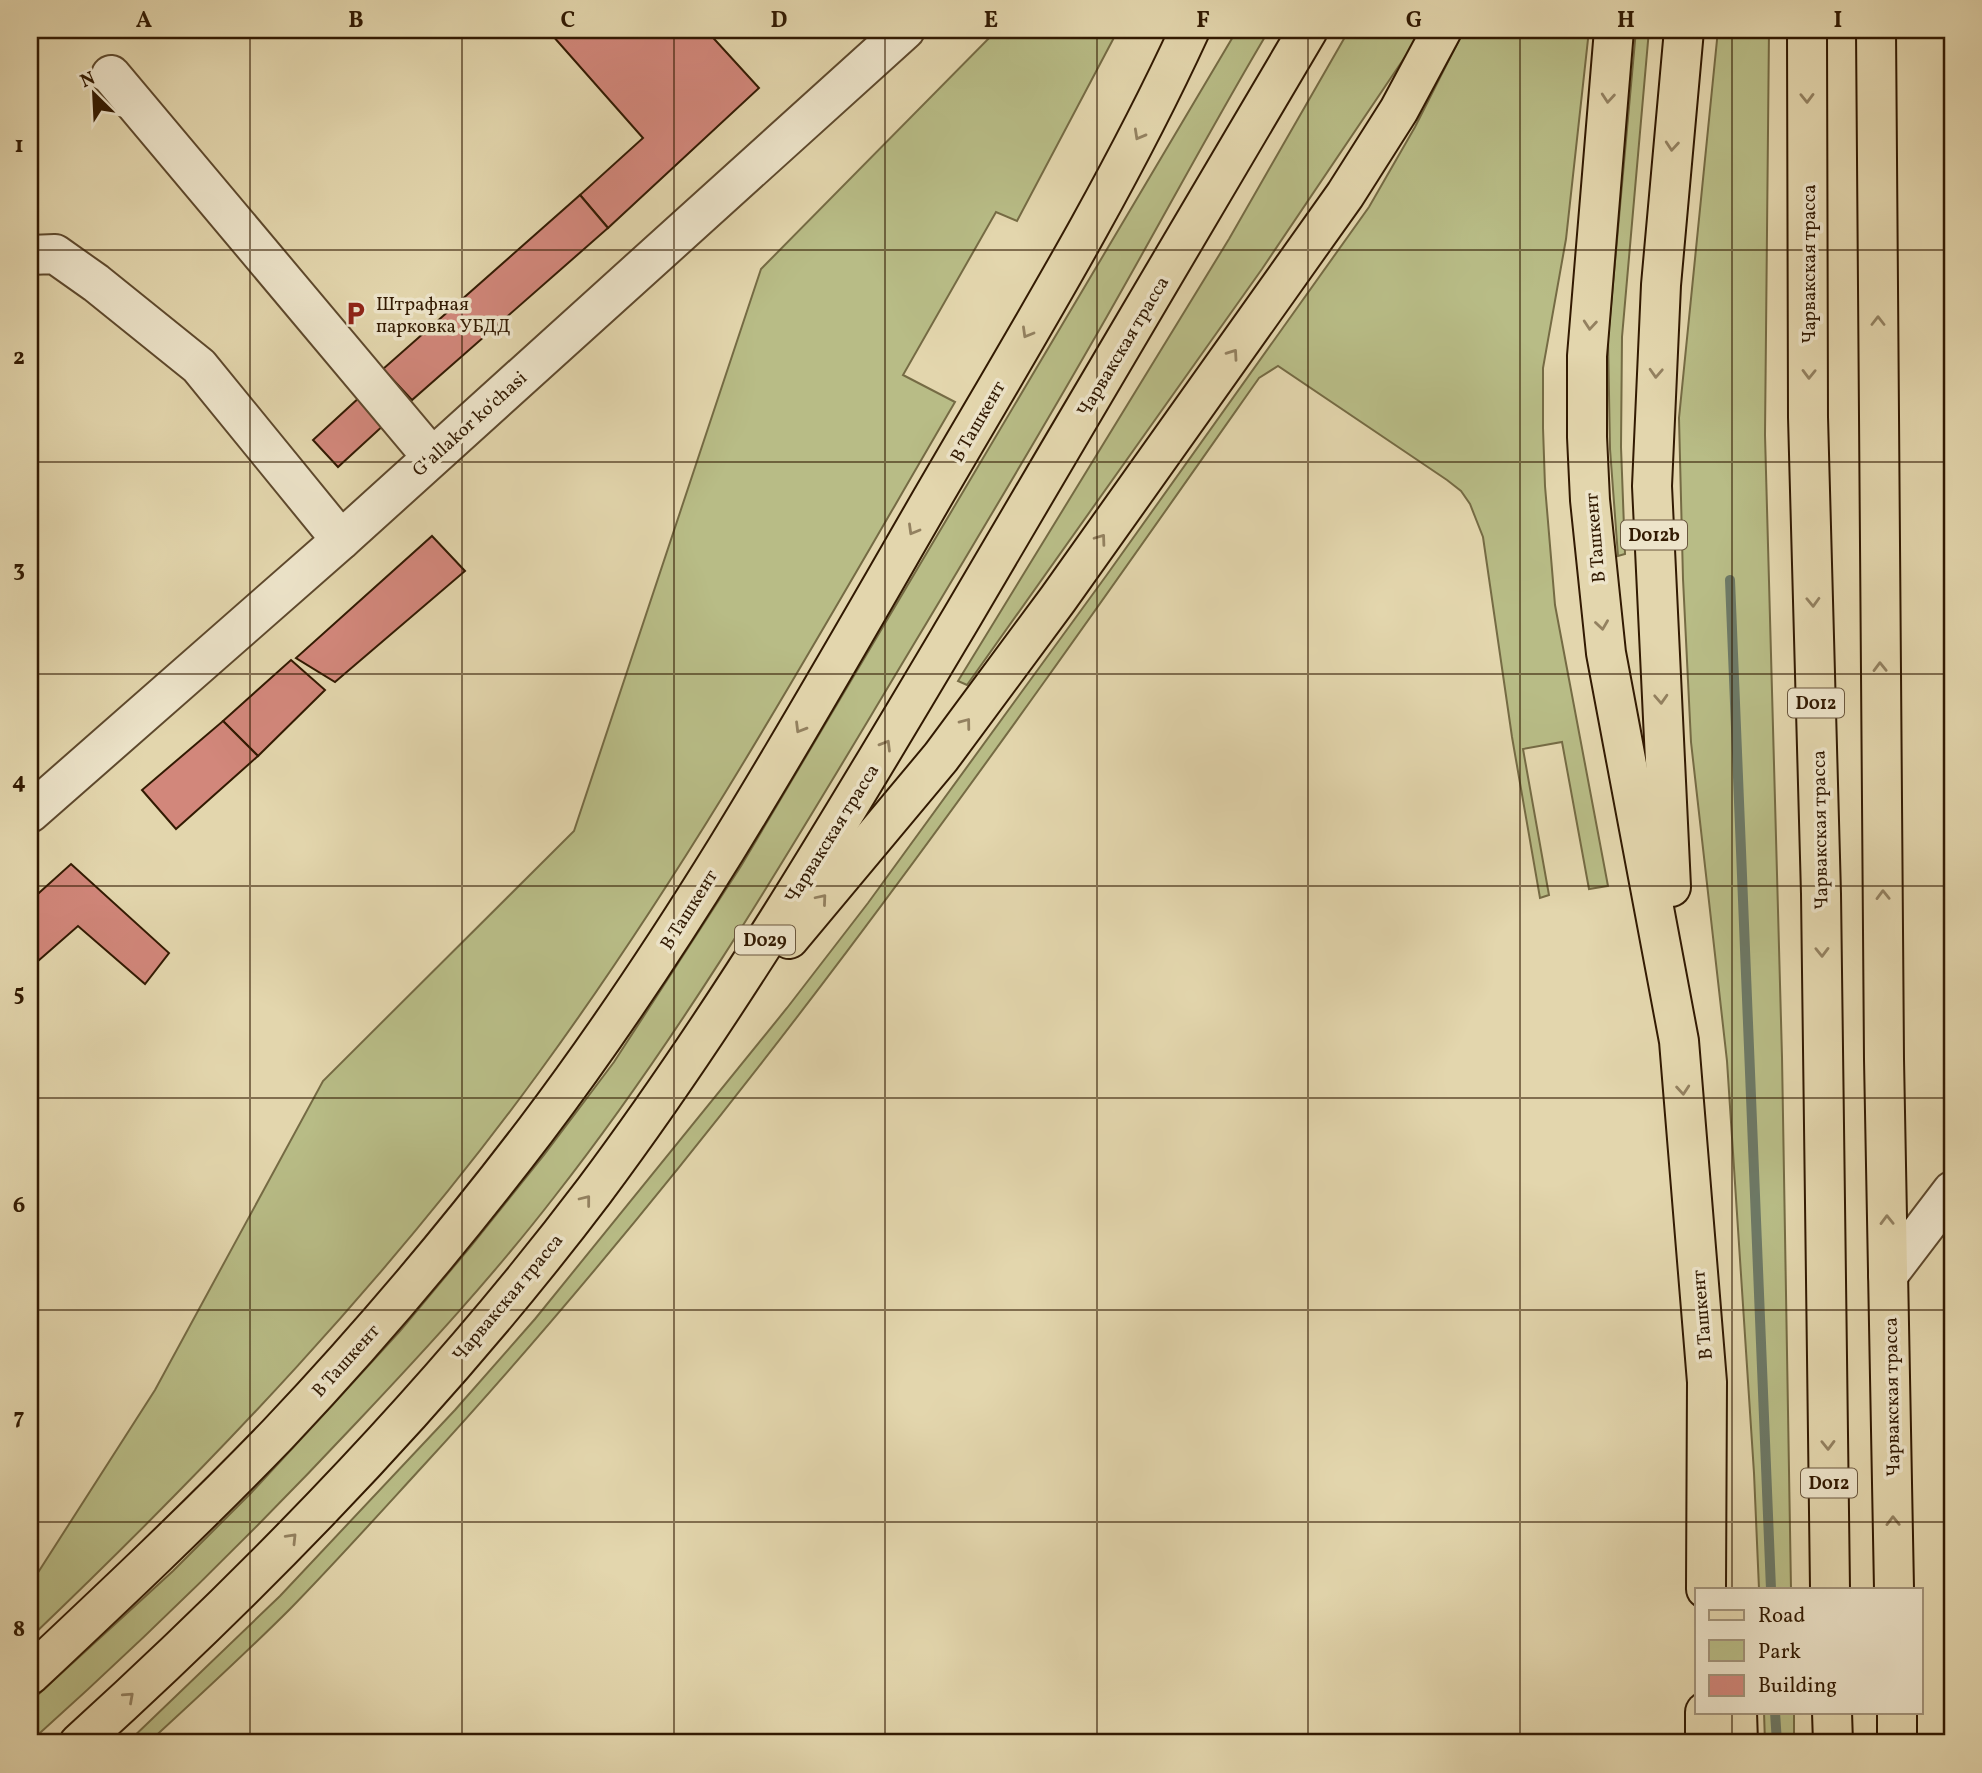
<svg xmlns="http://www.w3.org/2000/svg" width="1982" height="1773" viewBox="0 0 1982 1773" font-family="Vollkorn,serif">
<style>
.green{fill:#b8bc86;stroke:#756b44;stroke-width:2}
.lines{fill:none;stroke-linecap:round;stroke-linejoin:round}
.stream{stroke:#6d7966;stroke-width:10}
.building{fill:#d2877b;stroke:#321a02;stroke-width:2}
.minor-casing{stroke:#5e492d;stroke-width:42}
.major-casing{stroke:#321a02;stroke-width:42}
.highway-casing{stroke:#321a02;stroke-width:42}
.minor{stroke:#ede4ca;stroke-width:38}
.major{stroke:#e3d6ad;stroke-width:38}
.highway{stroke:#e3d6ad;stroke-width:38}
.oneway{stroke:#938160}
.grid{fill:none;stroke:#321a02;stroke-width:2;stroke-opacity:0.55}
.labels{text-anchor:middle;stroke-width:7;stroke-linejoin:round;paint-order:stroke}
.shield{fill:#ede4ca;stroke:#6a573e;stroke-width:2}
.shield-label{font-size:18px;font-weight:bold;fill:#321a02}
.street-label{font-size:19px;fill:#321a02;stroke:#ede4ca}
.poi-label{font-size:19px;fill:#321a02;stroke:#ede4ca;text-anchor:start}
.neatline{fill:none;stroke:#321a02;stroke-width:2.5}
.grid-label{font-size:23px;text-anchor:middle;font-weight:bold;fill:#321a02}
</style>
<rect width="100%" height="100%" fill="#e3d6ad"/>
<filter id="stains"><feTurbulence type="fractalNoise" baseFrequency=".00286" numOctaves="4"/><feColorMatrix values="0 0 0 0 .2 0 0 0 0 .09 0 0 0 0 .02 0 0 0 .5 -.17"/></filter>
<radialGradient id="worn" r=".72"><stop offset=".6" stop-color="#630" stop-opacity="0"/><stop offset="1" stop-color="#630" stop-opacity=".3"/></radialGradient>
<g class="green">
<path d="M997,30h121l-101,191 -21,-9 -93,163 52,27c-132,226 -260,457 -415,669 -150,206 -327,392 -510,567v-53l125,-195 168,-309 251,-250 187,-562z"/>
<path d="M1237,30h32c-62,104 -118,211 -179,316 -71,124 -145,246 -218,368 -99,165 -198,330 -317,482 -61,79 -129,153 -197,225 -105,112 -214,219 -328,321v-40l143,-131 78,-78 75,-81 74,-81 71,-85 73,-91 70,-93 127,-196z"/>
<polygon points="1349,30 1421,30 1409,51 1262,269 967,685 958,681 1229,239"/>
<path d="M1464,30h125l-23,209 -23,129v60l2,58 10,119 53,281 -19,3 -27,-147 -39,7 26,146 -9,3 -28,-161 -29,-200 -13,-33 -9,-13 -14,-11 -169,-114 -19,12c-263,374 -526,751 -836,1088 -44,48 -88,97 -133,143 -46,46 -94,90 -142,134h-21l153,-147 175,-186 80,-91 252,-311 81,-105 238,-327 263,-369 46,-80z"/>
<polygon points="1636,30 1649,30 1622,337 1621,447 1625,554 1618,556 1610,449 1608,339"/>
<polygon points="1718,30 1769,30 1765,435 1782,1057 1791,1589 1759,1589 1754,1473 1727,1061 1691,742 1683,579 1679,418"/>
<polygon points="1952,30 1952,578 1948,412"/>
<polygon points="1947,1230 1952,1233 1952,1380"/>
<polygon points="1764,1712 1794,1712 1794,1743 1765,1743"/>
</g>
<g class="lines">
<g class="stream">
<polyline points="1730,580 1771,1589"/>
<polyline points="1775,1712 1777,1743"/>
</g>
</g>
<g class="building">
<polygon points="557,30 706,30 759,88 608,228 580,195 643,138 552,35"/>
<polygon points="580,195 608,228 412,400 383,369"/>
<polygon points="361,396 386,423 338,467 313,440"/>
<polygon points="432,536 465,571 335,682 296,658"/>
<polygon points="291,660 325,690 258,756 223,721"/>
<polygon points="223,721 258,756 176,829 142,790"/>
<polygon points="71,864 169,953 145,984 78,926 30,968 30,901"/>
</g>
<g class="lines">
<defs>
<g id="minor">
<polyline points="111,75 431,456"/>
<polyline points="30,255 55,254 96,283 199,366 341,540"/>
<polyline points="30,813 341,540 905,30"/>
<polyline points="1888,1275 1952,1191"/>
</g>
<g id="major">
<polyline points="1614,30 1587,356 1587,437 1590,500 1606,653 1679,1041 1707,1382 1706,1589"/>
<polyline points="1671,887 1652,486 1661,285 1684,30"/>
<polyline points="1737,1712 1738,1743"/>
<polyline points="1705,1743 1705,1712"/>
</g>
<g id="highway">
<polyline points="1807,30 1808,417 1821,894 1830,1589"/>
<polyline points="1876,30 1884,1059 1894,1589"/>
<polyline points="789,939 941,757 1058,599 1345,195 1399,110 1442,30"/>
<path d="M30,1675c84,-79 168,-158 248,-241 91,-96 177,-198 257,-303 150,-198 271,-414 395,-629 90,-155 185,-309 260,-472"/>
<polyline points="1832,1712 1833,1743"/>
<polyline points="1897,1712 1897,1743"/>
<path d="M79,1743c186,-169 363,-351 515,-552 136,-182 252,-379 368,-574 115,-196 231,-392 346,-587"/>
</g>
</defs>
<use href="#minor" class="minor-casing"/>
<use href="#major" class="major-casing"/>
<use href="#highway" class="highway-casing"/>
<use href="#minor" class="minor"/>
<use href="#major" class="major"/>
<use href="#highway" class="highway"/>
</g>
<defs><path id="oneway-chevron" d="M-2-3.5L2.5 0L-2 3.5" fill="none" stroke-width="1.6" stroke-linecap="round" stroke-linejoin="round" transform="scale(1.75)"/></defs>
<g class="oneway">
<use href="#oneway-chevron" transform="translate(1608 98) rotate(95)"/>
<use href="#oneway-chevron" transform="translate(1807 98) rotate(89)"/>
<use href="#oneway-chevron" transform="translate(1139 135) rotate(119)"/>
<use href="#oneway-chevron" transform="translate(1672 146) rotate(95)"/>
<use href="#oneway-chevron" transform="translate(1878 321) rotate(-90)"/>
<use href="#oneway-chevron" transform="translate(1590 325) rotate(95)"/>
<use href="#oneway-chevron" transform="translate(1027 333) rotate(120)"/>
<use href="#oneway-chevron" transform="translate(1233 354) rotate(-55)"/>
<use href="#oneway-chevron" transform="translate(1656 373) rotate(93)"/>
<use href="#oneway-chevron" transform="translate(1809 374) rotate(91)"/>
<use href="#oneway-chevron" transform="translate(913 530) rotate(120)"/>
<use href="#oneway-chevron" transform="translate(1101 539) rotate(-54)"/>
<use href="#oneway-chevron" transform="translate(1813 602) rotate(88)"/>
<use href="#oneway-chevron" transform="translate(1602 625) rotate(82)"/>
<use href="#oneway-chevron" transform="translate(1880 667) rotate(-91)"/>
<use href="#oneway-chevron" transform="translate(1661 699) rotate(87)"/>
<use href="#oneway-chevron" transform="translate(966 723) rotate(-53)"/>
<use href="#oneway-chevron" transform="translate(800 728) rotate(121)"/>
<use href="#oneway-chevron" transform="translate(886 745) rotate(-59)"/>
<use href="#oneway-chevron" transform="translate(1883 895) rotate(-91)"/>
<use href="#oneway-chevron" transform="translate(822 899) rotate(-50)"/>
<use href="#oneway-chevron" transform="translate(1822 952) rotate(89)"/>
<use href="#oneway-chevron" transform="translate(1683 1090) rotate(85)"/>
<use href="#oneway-chevron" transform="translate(586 1200) rotate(-52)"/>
<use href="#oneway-chevron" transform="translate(1887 1220) rotate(-91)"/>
<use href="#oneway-chevron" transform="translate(1828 1445) rotate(89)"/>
<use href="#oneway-chevron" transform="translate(1893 1521) rotate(-91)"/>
<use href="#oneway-chevron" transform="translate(292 1538) rotate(-46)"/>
<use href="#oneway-chevron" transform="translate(129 1697) rotate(-42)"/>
</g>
<path class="grid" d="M250,30v1713M462,30v1713M674,30v1713M885,30v1713M1097,30v1713M1308,30v1713M1520,30v1713M1732,30v1559M30,250h1922M30,462h1922M30,674h1922M30,886h1922M30,1098h1922M30,1310h1922M30,1522h1922M1732,1712v31"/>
<defs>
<symbol id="parking-bare" viewBox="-9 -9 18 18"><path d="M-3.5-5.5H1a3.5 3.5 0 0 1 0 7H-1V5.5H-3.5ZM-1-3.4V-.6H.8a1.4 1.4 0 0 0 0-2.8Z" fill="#8f2418" stroke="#ede4ca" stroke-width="2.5" paint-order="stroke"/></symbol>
</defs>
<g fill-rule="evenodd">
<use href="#parking-bare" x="338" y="296" width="35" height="35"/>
</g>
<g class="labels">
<g class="shield">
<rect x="1621" y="520.5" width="66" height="29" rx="5"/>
<rect x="1788" y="688.5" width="56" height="29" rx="5"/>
<rect x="735" y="925.5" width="60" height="29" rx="5"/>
<rect x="1801" y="1468.5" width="56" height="29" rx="5"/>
</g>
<g class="shield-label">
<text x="1654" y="541">D012b</text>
<text x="1816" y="709">D012</text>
<text x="765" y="946">D029</text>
<text x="1829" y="1489">D012</text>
</g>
<g class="street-label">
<text transform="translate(1808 264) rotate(-90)" y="7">Чарвакская трасса</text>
<text transform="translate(1122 346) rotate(-59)" y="7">Чарвакская трасса</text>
<text transform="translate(977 421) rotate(-60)" y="7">В Ташкент</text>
<text transform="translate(469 423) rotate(-42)" y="7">Gʻallakor koʻchasi</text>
<text transform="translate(1594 538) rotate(-95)" y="7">В Ташкент</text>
<text transform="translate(1819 830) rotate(-91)" y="7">Чарвакская трасса</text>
<text transform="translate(831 833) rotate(-58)" y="7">Чарвакская трасса</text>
<text transform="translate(688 909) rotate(-58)" y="7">В Ташкент</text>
<text transform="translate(507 1297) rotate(-50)" y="7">Чарвакская трасса</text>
<text transform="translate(1701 1315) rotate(-95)" y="7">В Ташкент</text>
<text transform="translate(345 1360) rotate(-48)" y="7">В Ташкент</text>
<text transform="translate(1891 1397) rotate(-91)" y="7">Чарвакская трасса</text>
</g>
<g class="poi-label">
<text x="376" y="310">Штрафная<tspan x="376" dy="22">парковка УБДД</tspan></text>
</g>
</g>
<rect width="1982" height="1773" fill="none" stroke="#e3d6ad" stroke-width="77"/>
<rect x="1695" y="1588" width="228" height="126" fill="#ede4ca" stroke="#a2937a" stroke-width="2"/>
<rect x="1709" y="1610" width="35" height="10" fill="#e3d6ad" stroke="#a2937a" stroke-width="2"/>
<text x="1758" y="1622" font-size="21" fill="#321a02">Road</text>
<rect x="1709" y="1640" width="35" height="21" fill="#b8bc86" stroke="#a2937a" stroke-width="2"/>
<text x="1758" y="1658" font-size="21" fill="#321a02">Park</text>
<rect x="1709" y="1675" width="35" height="21" fill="#d2877b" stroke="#a2937a" stroke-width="2"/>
<text x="1758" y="1692" font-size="21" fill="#321a02">Building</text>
<g transform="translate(94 94) rotate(336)" stroke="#ede4ca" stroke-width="5" paint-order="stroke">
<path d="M0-5L12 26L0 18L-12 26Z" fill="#321a02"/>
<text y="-10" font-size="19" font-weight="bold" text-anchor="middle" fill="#321a02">N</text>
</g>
<rect x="38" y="38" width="1906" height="1696" class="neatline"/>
<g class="grid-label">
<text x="144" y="27">A</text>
<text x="356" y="27">B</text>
<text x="568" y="27">C</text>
<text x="779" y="27">D</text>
<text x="991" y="27">E</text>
<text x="1203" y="27">F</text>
<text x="1414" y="27">G</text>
<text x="1626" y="27">H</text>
<text x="1838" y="27">I</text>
<text x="19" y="152">1</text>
<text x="19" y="364">2</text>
<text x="19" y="576">3</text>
<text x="19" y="788">4</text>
<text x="19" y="1000">5</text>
<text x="19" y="1212">6</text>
<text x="19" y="1424">7</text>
<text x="19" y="1636">8</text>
</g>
<rect width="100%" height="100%" filter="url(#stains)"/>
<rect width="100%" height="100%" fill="url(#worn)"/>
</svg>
